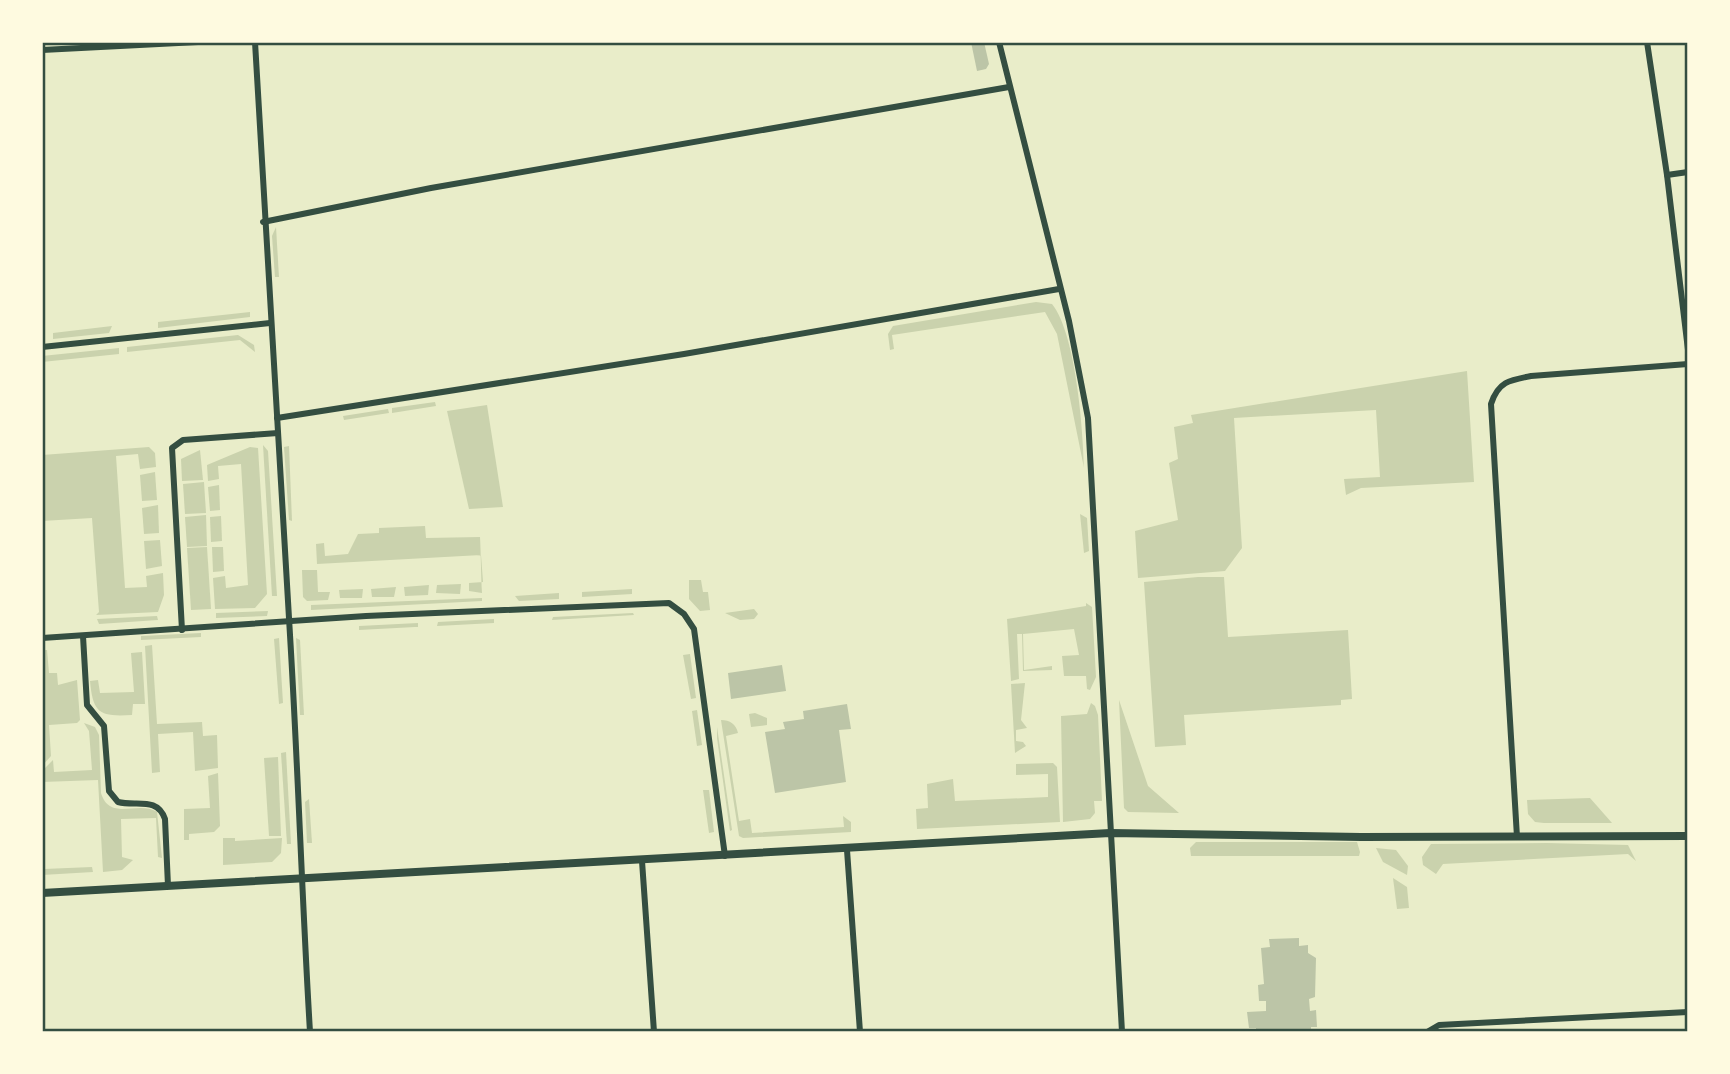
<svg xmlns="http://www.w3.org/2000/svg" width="1730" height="1074" viewBox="0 0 1730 1074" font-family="'DM Sans',sans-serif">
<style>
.green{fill:#cad2ad}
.building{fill:#bcc5a7}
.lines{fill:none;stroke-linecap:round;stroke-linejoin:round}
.minor{stroke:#344e41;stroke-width:6}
.tertiary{stroke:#344e41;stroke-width:8}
.neatline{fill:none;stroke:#344e41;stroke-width:2.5}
</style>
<rect width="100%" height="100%" fill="#e9edc9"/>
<g class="green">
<polygon points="276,227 279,277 275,277 272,236"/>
<path d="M1036,302l16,2c24,30 31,125 32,164l-27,-134 -12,-22 -153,23 2,14 -4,1 -2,-16 5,-8z"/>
<polygon points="250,312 250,317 158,328 158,322"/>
<polygon points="112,326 109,333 53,339 53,333"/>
<polygon points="238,335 254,345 255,352 240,340 127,352 127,347"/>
<polygon points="119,348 119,354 42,362 42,356"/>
<polygon points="1467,371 1474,482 1361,488 1346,495 1344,479 1380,477 1376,410 1234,418 1242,548 1225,571 1138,578 1135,531 1178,520 1169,463 1178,459 1174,427 1193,423 1191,415"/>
<polygon points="435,402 436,406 392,413 392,408"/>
<polygon points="487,405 503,507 469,509 447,411"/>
<polygon points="388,409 389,413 344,420 343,416"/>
<polygon points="263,445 268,451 277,596 272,596"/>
<polygon points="289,446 292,521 289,520 284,447"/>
<polygon points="149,447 155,453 156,467 140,469 138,454 116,456 125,588 147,587 146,576 163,573 164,595 158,612 96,615 99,612 92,518 42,521 42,455"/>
<polygon points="250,447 258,448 267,594 255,608 215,609 213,578 225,576 226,588 248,585 241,464 218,466 219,479 208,481 207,465"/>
<polygon points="200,450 203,480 182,481 181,459"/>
<polygon points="155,472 157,500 142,501 140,475"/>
<polygon points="204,482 206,513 185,514 183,484"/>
<polygon points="219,485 220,510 210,511 208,487"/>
<polygon points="158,505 159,533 144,534 142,508"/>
<polygon points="1080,514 1087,518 1089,551 1084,553"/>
<polygon points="206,515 207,546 187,547 185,517"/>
<polygon points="221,516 222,541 211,542 210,517"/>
<path d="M425,526l1,12 54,-1c1,19 1,40 2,56l-13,-2v-8l14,-1 -2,-27 -164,9 -1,-20 8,-1 1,13 23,-2 10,-20 21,-1v-5z"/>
<polygon points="160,540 162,566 146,569 144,541"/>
<polygon points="207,547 211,609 191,610 187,548"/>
<polygon points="212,547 223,547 224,571 213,572"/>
<polygon points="302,570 317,570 318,592 330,592 328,600 307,601 303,597"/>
<polygon points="1198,577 1224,577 1228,637 1348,630 1352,699 1341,700 1341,705 1184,715 1186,745 1155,747 1144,582"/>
<polygon points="689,580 701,580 703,592 708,592 710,610 700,611 689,599"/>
<polygon points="461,584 460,594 436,593 437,585"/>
<polygon points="429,585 428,595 405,596 404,587"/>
<polygon points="396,587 394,597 372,597 371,589"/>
<polygon points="363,589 362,598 340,598 339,590"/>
<polygon points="632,589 632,594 582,597 582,592"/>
<polygon points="559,593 559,599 519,601 515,596"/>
<polygon points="482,598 482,601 311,610 311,605"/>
<polygon points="1086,603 1092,607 1096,677 1090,690 1087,689 1086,676 1064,676 1062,656 1079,655 1074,629 1023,634 1024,670 1052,666 1052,670 1023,671 1022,634 1017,634 1019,679 1011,681 1007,619 1086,606"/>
<polygon points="754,609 758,614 754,619 740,620 725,613"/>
<polygon points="268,611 267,616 216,618 216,613"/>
<polygon points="633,613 634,615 552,620 553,617"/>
<polygon points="157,616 158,620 99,624 97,619"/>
<polygon points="494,619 494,623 437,626 438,622"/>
<polygon points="418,623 418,627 415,627 359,630 359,626"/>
<polygon points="201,633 201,637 141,640 141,636"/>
<polygon points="279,638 283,703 279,704 274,639"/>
<polygon points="296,638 300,640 304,715 300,715"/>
<polygon points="152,645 157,724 202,722 203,736 217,735 218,768 195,771 193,732 158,734 160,772 152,773 145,646"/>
<polygon points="42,650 47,650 49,673 57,673 58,685 77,680 80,720 77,723 49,725 51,756 42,766"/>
<path d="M142,652l3,52h-12l-1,11c-33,2 -39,-2 -42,-34l8,-1 2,13 34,-1 -3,-39z"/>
<polygon points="690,654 696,698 691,699 683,655"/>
<polygon points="1025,683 1021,720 1027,728 1016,730 1016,741 1023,742 1026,746 1015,753 1011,684"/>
<polygon points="1119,700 1148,786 1179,813 1128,812 1124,808"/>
<polygon points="1091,703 1095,706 1098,715 1102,801 1094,801 1095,813 1090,819 1063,822 1061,716 1087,714"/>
<polygon points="697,710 702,745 697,746 692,711"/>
<polygon points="755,713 767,718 767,725 751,727 749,714"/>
<path d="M721,720c9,0 15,4 17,13l-12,3 13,85 11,-2 2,14 92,-6 -1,-11 8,6v10l-108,6 -4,-2z"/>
<path d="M84,723l11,4 4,8 2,58c9,29 37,7 56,19l5,46 -4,-1 -2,-39 -35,1 1,38 11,3 -11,10 -19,2 -5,-92 -56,2v-11l11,-11 1,12 38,-2 -3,-39z"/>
<polygon points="717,727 732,830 730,831 717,738"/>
<polygon points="286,752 291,844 287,844 281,753"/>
<polygon points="278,757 281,836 269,836 264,758"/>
<polygon points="1053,763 1057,767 1060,822 917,829 916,809 928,808 927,784 953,779 955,801 1048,797 1048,774 1016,775 1016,764"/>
<polygon points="218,773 220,826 214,832 189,834 189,840 184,840 184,809 210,808 208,776"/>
<polygon points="703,790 709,790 714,832 709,833"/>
<polygon points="1590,798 1612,823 1544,823 1535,822 1528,814 1527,800"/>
<polygon points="309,799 312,843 307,843 305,802"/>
<polygon points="223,838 235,838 235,841 282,838 281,853 272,862 223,865"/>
<polygon points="42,839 44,869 92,867 93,872 42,875"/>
<polygon points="1196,842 1357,842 1360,852 1359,856 1191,856 1190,848"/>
<polygon points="1547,843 1628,845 1636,861 1628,854 1443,864 1436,874 1423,865 1422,857 1431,844"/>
<polygon points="1376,848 1396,850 1408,866 1407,875 1383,862"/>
<polygon points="1393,878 1407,887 1409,908 1397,909"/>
</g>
<g class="building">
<polygon points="971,42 984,42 989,64 986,69 977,71"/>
<polygon points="782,665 786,691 731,699 728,673"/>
<polygon points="847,704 851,729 839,730 846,782 775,793 765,732 785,729 783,722 804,719 803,711"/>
<polygon points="1299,938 1299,946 1308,945 1308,953 1316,958 1315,997 1309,999 1310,1011 1316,1010 1317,1027 1311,1027 1311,1032 1256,1032 1256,1028 1249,1028 1247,1012 1266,1011 1266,1001 1259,1001 1258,985 1264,984 1261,948 1270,947 1269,939"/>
</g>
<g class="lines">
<g class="minor">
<path d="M255,42c10,198 25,395 35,593 8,132 12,265 20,397"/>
<polyline points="999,42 1069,321 1088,418 1122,1032"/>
<polyline points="1647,42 1667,175 1688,350"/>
<polyline points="42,50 198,42"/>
<polyline points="1667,175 1688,172"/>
<polyline points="263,222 431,188 1009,87"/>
<polyline points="42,347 270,323"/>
<polyline points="277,418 684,354 1059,289"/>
<polyline points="182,630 172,448 183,440 278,433"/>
<path d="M83,636l4,69 17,21 5,65 9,11c18,5 39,-6 47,17l3,67"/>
<polyline points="42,638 366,616 669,603 684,614 694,629 725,856"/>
<path d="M1517,837l-26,-433c7,-22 18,-24 40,-28l157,-12"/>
<polyline points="847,850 860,1032"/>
<polyline points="642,861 654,1032"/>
<polyline points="1427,1032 1439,1025 1458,1024 1688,1012"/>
</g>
<polyline class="tertiary" points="42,893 1110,833 1361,837 1688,836"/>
</g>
<rect width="1730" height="1074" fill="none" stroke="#fefae0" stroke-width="88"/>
<rect x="44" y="44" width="1642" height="986" class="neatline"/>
</svg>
